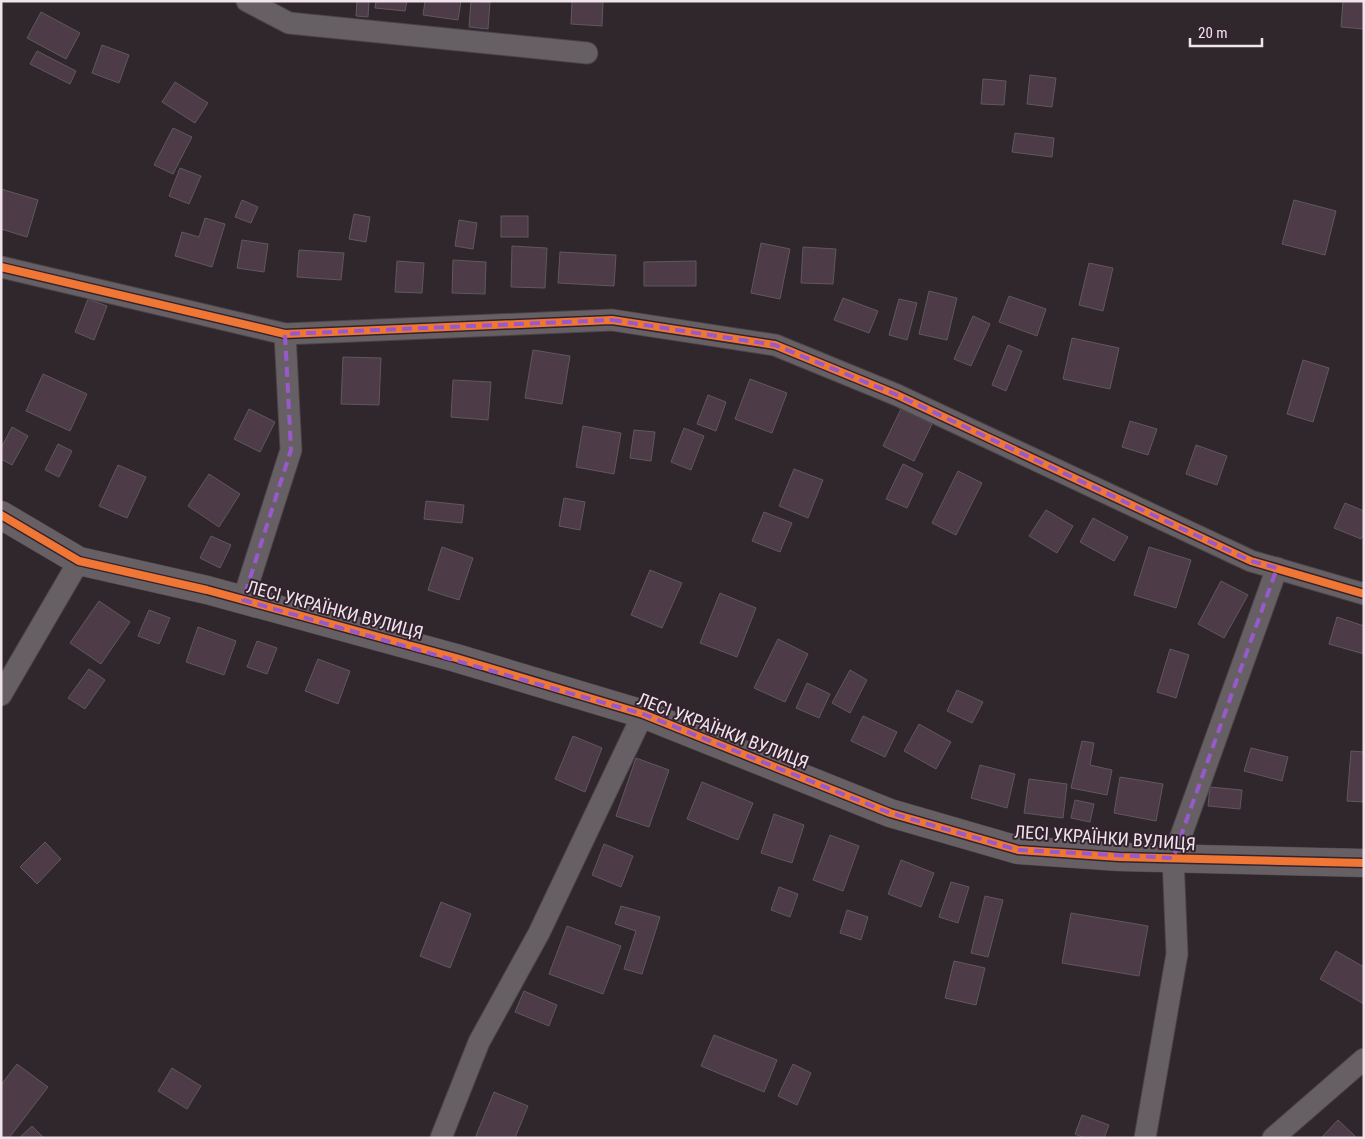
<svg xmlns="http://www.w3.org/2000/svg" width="1365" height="1139" viewBox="0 0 1365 1139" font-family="'Roboto Condensed',sans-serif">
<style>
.building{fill:#4e3b48;stroke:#60585d}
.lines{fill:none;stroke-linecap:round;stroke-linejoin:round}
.minor-casing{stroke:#4b4348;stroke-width:23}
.tertiary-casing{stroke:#4b4348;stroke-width:29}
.minor{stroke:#666064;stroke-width:21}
.tertiary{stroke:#666064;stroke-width:28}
.cycleway-casing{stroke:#34232e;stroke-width:11}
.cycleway{stroke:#f07635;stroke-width:8}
.marked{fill:none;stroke:#985aca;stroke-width:4;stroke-dasharray:10 6;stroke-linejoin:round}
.labels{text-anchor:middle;stroke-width:4;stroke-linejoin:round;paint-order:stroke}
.street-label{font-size:18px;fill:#f0e4eb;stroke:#34232e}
</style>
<rect width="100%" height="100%" fill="#30272d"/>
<g class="building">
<polygon points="357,1 369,1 368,17 356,16"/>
<polygon points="376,1 407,1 405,11 375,8"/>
<polygon points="425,1 461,1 458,20 423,15"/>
<polygon points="471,1 490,2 488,29 469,27"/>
<polygon points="572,1 603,1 602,26 571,24"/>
<polygon points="1343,1 1364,1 1364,29 1341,27"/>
<polygon points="41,12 80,33 66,59 27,38"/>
<polygon points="102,45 129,55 119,83 92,73"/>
<polygon points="37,51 76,71 70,84 30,64"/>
<polygon points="1030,75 1056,78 1052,107 1027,104"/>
<polygon points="983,79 1006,81 1004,105 981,104"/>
<polygon points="175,82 208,103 195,123 162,102"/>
<polygon points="173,128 192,137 173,174 154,165"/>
<polygon points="1015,133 1054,138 1052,157 1012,152"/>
<polygon points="180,168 201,176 189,204 169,196"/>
<polygon points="1,189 38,200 27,237 1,229"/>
<polygon points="242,200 258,207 251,223 235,217"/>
<polygon points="1294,200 1336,211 1325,255 1282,244"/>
<polygon points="354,214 370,217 366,242 349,239"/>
<rect x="501" y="216" width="27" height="21"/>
<polygon points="205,218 225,224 212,267 175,256 182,232 199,237"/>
<polygon points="459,220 477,223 473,249 455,246"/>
<polygon points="242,240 268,244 264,272 237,268"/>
<polygon points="761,243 790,249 780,299 751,293"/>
<polygon points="512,246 547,248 545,288 511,287"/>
<polygon points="803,247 836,249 833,284 801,283"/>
<polygon points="299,250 344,253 341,280 297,277"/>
<polygon points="560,252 616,255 614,286 558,283"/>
<polygon points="453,260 486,262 485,294 452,293"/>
<polygon points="397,261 424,263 422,293 395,292"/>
<polygon points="696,261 696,286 644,286 644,262"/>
<polygon points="1089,263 1113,268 1103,311 1079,305"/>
<polygon points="929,291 957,298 947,340 919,334"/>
<polygon points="1009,296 1046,309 1037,336 999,322"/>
<polygon points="843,298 878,311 869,333 834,320"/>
<polygon points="88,299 107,306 94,340 75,332"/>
<polygon points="899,299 917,303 907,340 889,335"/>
<polygon points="973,316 990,324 971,366 954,359"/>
<polygon points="1072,338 1119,348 1110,389 1063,379"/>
<polygon points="1008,345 1022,351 1006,391 992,385"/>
<polygon points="533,350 570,356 562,404 525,398"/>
<polygon points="343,357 381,358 379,405 341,404"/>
<polygon points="1303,360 1329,368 1313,422 1287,414"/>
<polygon points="43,374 87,394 70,431 26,411"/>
<polygon points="750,379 787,393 772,433 735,419"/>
<polygon points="453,380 491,382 488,420 451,417"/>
<polygon points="708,395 726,402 716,431 697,424"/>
<polygon points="249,409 275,422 260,452 234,439"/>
<polygon points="901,409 932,424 914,461 883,446"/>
<polygon points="1130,421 1157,429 1148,455 1122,447"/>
<polygon points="583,426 621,433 614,474 576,467"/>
<polygon points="12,427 28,436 12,465 1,459 1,448"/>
<polygon points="684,428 704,436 691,470 671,462"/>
<polygon points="634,430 655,432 651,461 630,458"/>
<polygon points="58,444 72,451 59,477 45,470"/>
<polygon points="1196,445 1227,456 1217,485 1186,474"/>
<polygon points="903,464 923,474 907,508 886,499"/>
<polygon points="118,465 146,477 127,518 99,506"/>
<polygon points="794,469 823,480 808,518 779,506"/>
<polygon points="958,471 982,483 956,535 932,523"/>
<polygon points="209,474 240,494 219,527 188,506"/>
<polygon points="564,498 585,502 580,530 559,526"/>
<polygon points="426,501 464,505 462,523 424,519"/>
<polygon points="1345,503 1364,511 1364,533 1361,539 1334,528"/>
<polygon points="1046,510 1073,526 1057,553 1029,536"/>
<polygon points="764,512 792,523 780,552 752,541"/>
<polygon points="1093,518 1128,537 1114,561 1080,542"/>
<polygon points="211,536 231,545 220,568 200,558"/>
<polygon points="442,547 473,558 459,600 428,590"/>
<polygon points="1149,547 1191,560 1176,608 1134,595"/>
<polygon points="650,570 682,583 662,628 631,615"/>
<polygon points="1221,581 1248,595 1224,638 1198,624"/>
<polygon points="720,593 756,608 737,657 700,643"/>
<polygon points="99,601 130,622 101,664 70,643"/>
<polygon points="149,610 170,618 159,644 138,636"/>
<polygon points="1337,617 1364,626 1364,654 1329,644"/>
<polygon points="198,627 236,641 224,675 186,662"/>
<polygon points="778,639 808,654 785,702 754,688"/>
<polygon points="257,641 277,648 267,674 247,667"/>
<polygon points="1170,649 1189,655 1176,698 1157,692"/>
<polygon points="318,659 350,671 338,704 305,691"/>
<polygon points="89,669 105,680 85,709 68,698"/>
<polygon points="850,670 867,680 850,713 832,703"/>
<polygon points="807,683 830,694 819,718 796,708"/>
<polygon points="957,690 983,702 972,723 947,711"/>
<polygon points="863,716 897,732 885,757 851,741"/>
<polygon points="919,724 951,742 936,769 904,751"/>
<polygon points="573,736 602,748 585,792 555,779"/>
<polygon points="1082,741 1094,743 1090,765 1112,770 1107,795 1071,788"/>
<polygon points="1251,748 1288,757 1282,781 1244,771"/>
<polygon points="1351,751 1364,752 1364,802 1347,801"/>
<polygon points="636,758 669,770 649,827 616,816"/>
<polygon points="980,765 1015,774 1007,808 971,798"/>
<polygon points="1120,777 1163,784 1156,821 1114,813"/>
<polygon points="1029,779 1067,784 1063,818 1024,813"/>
<polygon points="702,782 753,803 738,840 687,819"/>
<polygon points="1210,787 1242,790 1240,809 1208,806"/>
<polygon points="1075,800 1094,804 1090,822 1071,818"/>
<polygon points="774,814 804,825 792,863 761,853"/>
<polygon points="830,835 859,846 843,891 813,880"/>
<polygon points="45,842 61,859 37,884 20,867"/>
<polygon points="604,844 633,856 621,887 592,875"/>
<polygon points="901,860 934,873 921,907 888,894"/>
<polygon points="951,882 969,887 958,923 939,917"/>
<polygon points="779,887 798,894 790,917 771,910"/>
<polygon points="985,896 1003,900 988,957 971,953"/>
<polygon points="441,902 471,914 450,968 420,956"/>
<polygon points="621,906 660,917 642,974 624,969 636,931 615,924"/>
<polygon points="847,910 868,917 861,940 840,933"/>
<polygon points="1071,913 1148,926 1139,976 1062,963"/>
<polygon points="567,926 621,946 603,994 549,974"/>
<polygon points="1336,951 1364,967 1364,1004 1320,979"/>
<polygon points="954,961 985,968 976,1005 945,998"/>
<polygon points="524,991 557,1005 549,1026 515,1012"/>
<polygon points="714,1035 777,1060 764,1092 701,1066"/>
<polygon points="17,1064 48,1087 9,1138 1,1138 1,1085"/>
<polygon points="793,1064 811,1073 797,1105 778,1096"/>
<polygon points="172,1068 201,1086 187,1109 158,1091"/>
<polygon points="494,1092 528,1106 515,1138 475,1138"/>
<polygon points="1082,1115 1109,1125 1104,1138 1084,1138 1075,1134"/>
<polygon points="1338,1120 1357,1138 1321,1138"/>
<polygon points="32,1126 44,1138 19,1138"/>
</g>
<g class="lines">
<defs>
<g id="minor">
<polyline points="247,1 289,23 587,53"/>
<polyline points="1,267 285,334 612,320 775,345 897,395 1251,561 1364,594"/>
<polyline points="243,600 291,450 285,334"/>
<polyline points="1,695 79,561"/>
<polyline points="441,1138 479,1042 539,933 643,714"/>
<polyline points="1145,1138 1177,954 1173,858 1277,568"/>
<polyline points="1273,1138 1364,1059"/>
</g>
<polyline id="tertiary" points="1,515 79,561 207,590 456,658 643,714 890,813 1018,850 1119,857 1364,863"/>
</defs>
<use href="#minor" class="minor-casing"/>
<use href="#tertiary" class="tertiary-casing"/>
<use href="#minor" class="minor"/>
<use href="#tertiary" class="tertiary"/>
<defs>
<g id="cycleway">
<polyline points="1,267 285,334 612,320 775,345 897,395 1251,561 1364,594"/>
<polyline points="1,515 79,561 207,590 456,658 643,714 890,813 1018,850 1119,857 1364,863"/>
</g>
</defs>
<use href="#cycleway" class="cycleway-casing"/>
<use href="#cycleway" class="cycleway"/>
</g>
<path class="marked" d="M612,320l163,25 122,50 354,166 26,7 -104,290 -155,-8 -128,-37 -247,-99 -400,-114 48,-150 -6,-116z"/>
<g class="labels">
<g class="street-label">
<text transform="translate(335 610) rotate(15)" y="6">ЛЕСІ УКРАЇНКИ ВУЛИЦЯ</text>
<text transform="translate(723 731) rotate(21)" y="6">ЛЕСІ УКРАЇНКИ ВУЛИЦЯ</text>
<text transform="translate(1105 838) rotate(4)" y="6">ЛЕСІ УКРАЇНКИ ВУЛИЦЯ</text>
</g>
</g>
<rect width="1365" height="1139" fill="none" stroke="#f0e4eb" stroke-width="5"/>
<path d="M1190 38v8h72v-8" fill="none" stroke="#f0e4eb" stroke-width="2.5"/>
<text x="1198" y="38" font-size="15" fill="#f0e4eb" stroke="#34232e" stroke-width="4" paint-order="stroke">20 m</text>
</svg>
